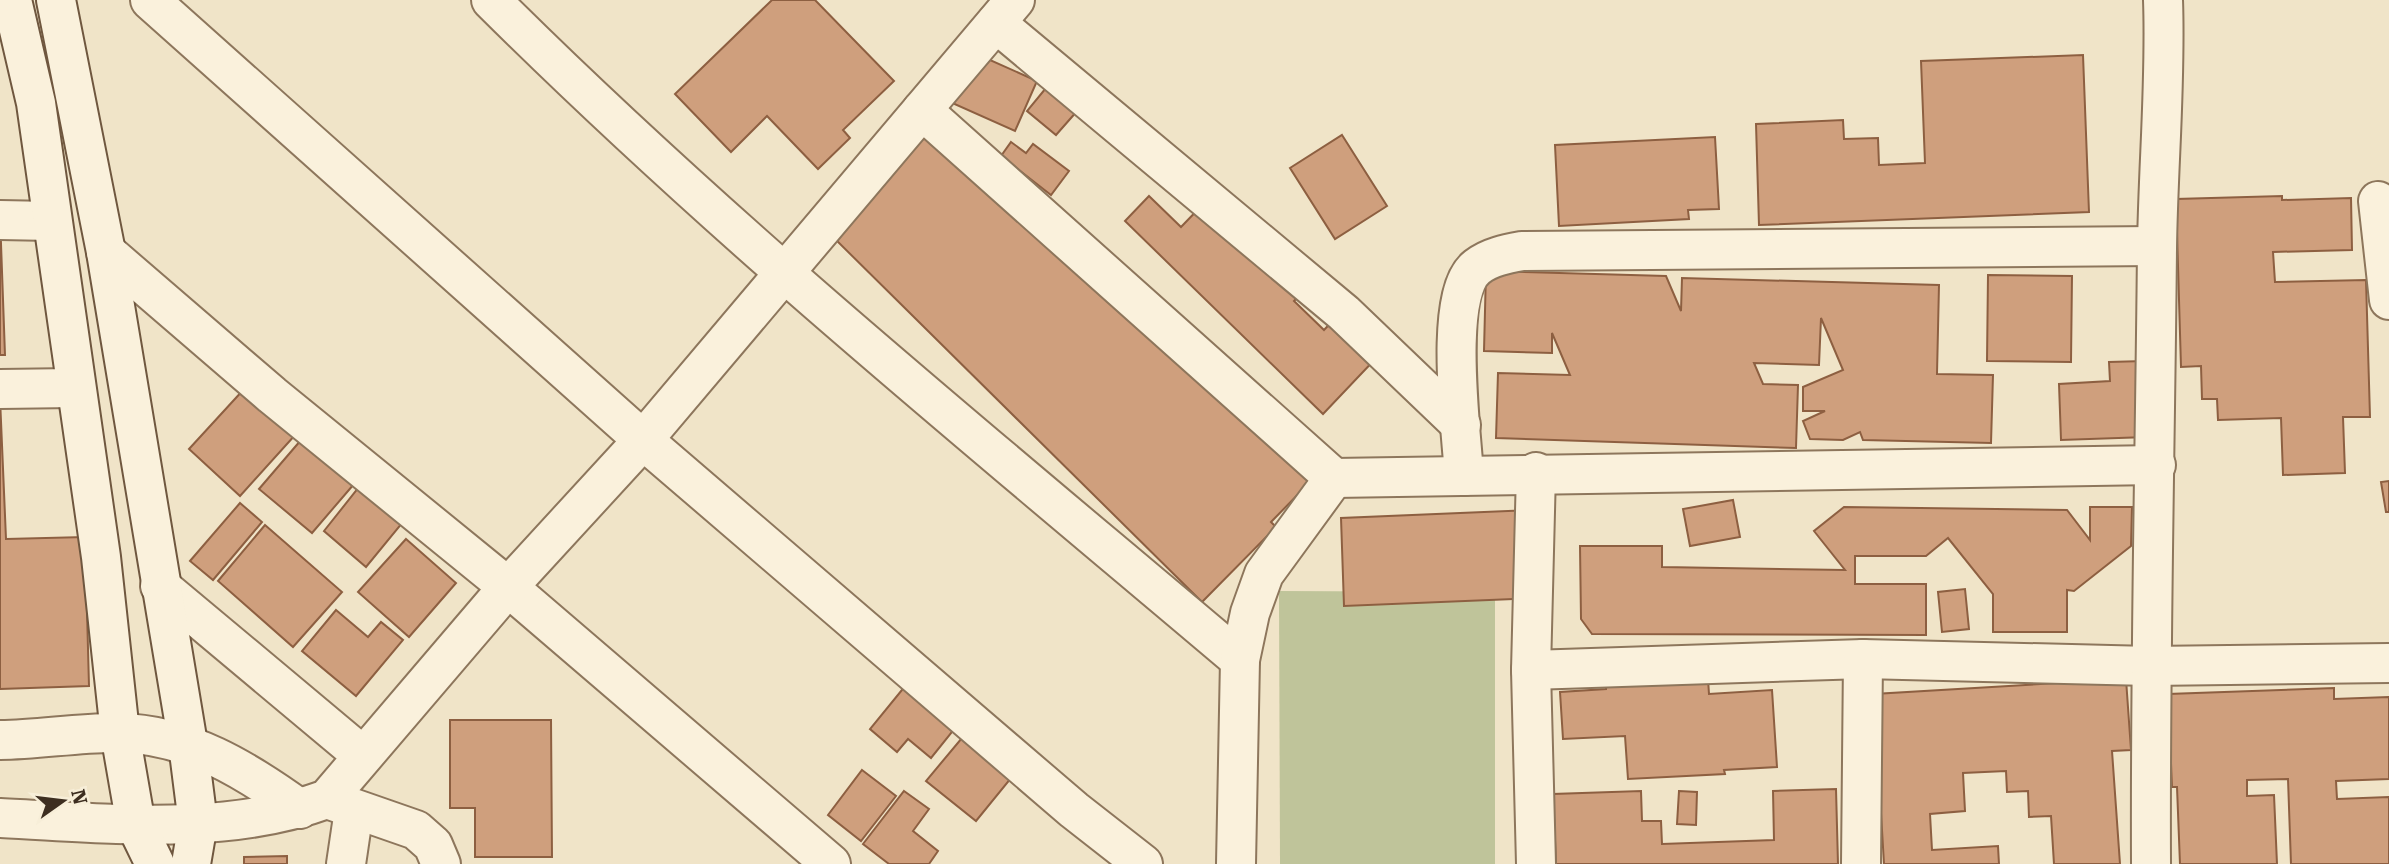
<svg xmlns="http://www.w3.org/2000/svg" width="2389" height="864" viewBox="0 0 2389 864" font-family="'Roboto Serif',serif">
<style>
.cemetery{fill:#bfc49a}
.building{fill:#cf9f7d;stroke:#8d5f41;stroke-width:2}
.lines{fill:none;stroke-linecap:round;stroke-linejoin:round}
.minor-casing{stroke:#8d765c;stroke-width:42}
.secondary-casing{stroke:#6f573f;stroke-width:42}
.minor{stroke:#faf1dc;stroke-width:38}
.secondary{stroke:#faf1dc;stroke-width:38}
</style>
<rect width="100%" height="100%" fill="#f0e4c8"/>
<polygon class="cemetery" points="1279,591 1495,592 1495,864 1280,864"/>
<g class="building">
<polygon points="772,0 815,0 894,81 843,130 850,138 818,169 767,116 731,152 675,94"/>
<polygon points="972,52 1037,81 1015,131 950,102"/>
<polygon points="2083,55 2089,212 1759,225 1756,124 1843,120 1844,139 1878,138 1879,165 1925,163 1921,61"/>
<polygon points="1055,77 1085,102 1056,135 1027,111"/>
<polygon points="943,110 1314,478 1271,522 1276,527 1202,602 829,233"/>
<polygon points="1342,135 1387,206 1335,239 1290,168"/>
<polygon points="1715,137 1719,209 1688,210 1689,219 1559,226 1555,145"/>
<polygon points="1011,142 1026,153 1033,144 1069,171 1051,195 1001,156"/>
<polygon points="1149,196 1181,227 1209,198 1304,291 1294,301 1324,330 1339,314 1380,354 1323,414 1125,221"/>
<polygon points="2282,196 2282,200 2351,198 2352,250 2273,252 2275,282 2366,280 2370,417 2343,417 2345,473 2283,475 2281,418 2218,420 2217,399 2202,399 2201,366 2181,367 2176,199"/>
<polygon points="0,216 5,355 0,355"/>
<polygon points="1486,271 1666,276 1681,311 1682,278 1939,285 1937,374 1993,375 1991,443 1863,440 1860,432 1843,440 1810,439 1803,421 1825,411 1803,411 1803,387 1843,370 1821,318 1819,365 1754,363 1763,384 1798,385 1796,448 1496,438 1498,373 1570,375 1552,333 1552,353 1484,351"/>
<polygon points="1988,275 2072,276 2071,362 1987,361"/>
<polygon points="2144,361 2147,437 2061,440 2059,384 2110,381 2109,362"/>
<polygon points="245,388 296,434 240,496 189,449"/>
<polygon points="0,398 6,539 85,537 89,686 0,689"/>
<polygon points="301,440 354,484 312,533 259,489"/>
<polygon points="2389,481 2389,512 2386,512 2381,482"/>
<polygon points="359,487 403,522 366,567 324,531"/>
<polygon points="1733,500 1740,537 1690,546 1683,509"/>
<polygon points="240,503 262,522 213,580 190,561"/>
<polygon points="1844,507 2067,510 2090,540 2090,507 2132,507 2131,546 2074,591 2067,590 2067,632 1993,632 1993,594 1948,538 1926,556 1855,556 1855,584 1926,584 1926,635 1592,634 1581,619 1580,546 1662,546 1662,567 1845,570 1814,531"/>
<polygon points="1532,510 1535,598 1344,606 1341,518"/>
<polygon points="265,525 342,592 293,647 218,581"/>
<polygon points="406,539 456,583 409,637 358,592"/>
<polygon points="1965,589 1969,629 1942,632 1938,592"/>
<polygon points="336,610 368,637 381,622 403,640 356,696 302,651"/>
<polygon points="1708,679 1709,694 1772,690 1777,767 1724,770 1725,774 1628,779 1625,736 1563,739 1560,692 1606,689 1606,684"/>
<polygon points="2126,679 2131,750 2112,751 2120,864 2054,864 2051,816 2029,817 2028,791 2007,792 2006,771 1963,773 1965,811 1930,814 1932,850 1998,846 1999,864 1884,864 1874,694"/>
<polygon points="906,685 956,727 931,758 908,739 897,752 870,729"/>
<polygon points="2334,688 2334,699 2389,697 2389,779 2336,781 2337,799 2389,797 2389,864 2291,864 2288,779 2247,780 2247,796 2274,795 2277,864 2180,864 2177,787 2172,787 2168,694"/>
<polygon points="450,720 551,720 552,857 475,857 475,808 450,808"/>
<polygon points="967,732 1016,772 976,821 926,781"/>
<polygon points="862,770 896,796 861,841 828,815"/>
<polygon points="1836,789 1838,864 1556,864 1553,794 1641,791 1642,821 1661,821 1662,844 1774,840 1773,791"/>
<polygon points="904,791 929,809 913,831 938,851 929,864 889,864 863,844"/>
<polygon points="1679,791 1697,792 1696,825 1677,824"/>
<polygon points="287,856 287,864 244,864 244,857"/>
</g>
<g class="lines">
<defs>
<g id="minor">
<polyline points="150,0 643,440 1074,810 1143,864"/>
<path d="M491,0c236,235 495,445 749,660"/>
<polyline points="996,23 1344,313 1461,425"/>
<polyline points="922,110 1334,478 1264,574 1250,613 1240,660 1236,864"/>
<polyline points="2378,201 2389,300"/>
<polyline points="0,220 51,221"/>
<polyline points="106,252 272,395 508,587 831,864"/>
<polyline points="0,389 74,388"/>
<path d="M1464,476c-2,-42 -22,-182 13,-209 13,-10 29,-13 45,-16l635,-5"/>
<polyline points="1334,478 2156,465"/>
<polyline points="160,586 362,755"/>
<polyline points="1531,670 1863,659 2150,666 2389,663"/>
<path d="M0,740c40,0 79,-8 119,-7 69,1 127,37 181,76"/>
<polyline points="327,799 416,830 433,845 441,864"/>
<path d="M0,818c107,5 224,19 327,-19l181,-212 135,-147 372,-440"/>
<polyline points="346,864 354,810"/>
<polyline points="1536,864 1531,670 1536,472"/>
<polyline points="1861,864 1863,659"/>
<path d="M2151,864c-1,-205 4,-410 6,-615 1,-83 9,-166 6,-249"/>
</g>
<g id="secondary">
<polyline points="12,0 36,103 101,557 120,733 136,825 155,864"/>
<polyline points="56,0 106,252 188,744 198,823 191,864"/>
</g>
</defs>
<use href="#minor" class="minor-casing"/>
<use href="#secondary" class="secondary-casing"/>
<use href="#minor" class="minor"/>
<use href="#secondary" class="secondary"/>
</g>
<g transform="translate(63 801) rotate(76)" stroke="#f7eed8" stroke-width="5" paint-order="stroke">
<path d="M0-5L12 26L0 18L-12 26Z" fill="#3d2e20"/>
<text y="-10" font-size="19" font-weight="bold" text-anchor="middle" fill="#3d2e20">N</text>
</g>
</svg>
